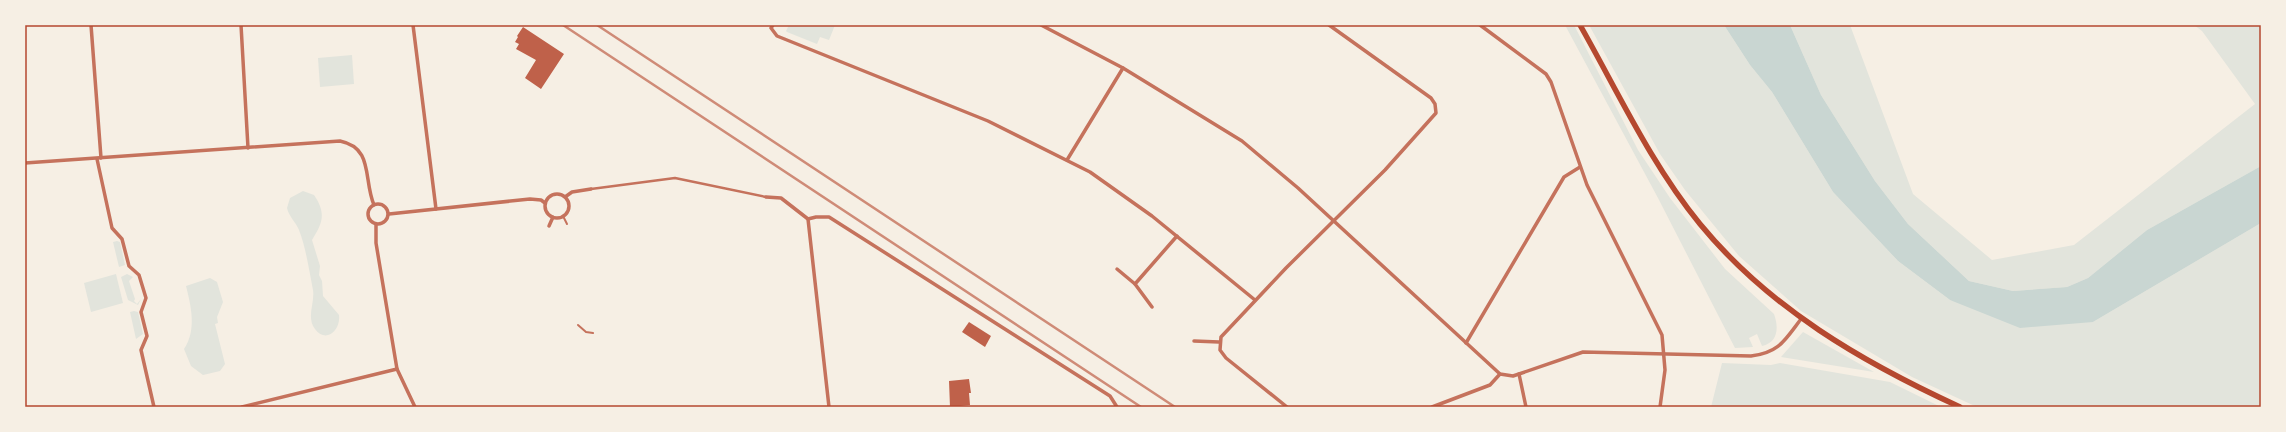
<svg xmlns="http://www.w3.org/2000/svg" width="2286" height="432" viewBox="0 0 2286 432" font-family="'Noto Sans',sans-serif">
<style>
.green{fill:#e2e4dc}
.water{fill:#c9d6d2}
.building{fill:#bf614a}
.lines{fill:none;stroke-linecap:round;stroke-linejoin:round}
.service{stroke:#c5725c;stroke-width:2}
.pedestrian{stroke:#c5725c;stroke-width:2.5}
.minor{stroke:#c5725c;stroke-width:3.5}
.primary{stroke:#b5482f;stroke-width:5.5}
.rail{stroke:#cf8b77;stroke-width:2.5}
.neatline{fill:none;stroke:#b5482f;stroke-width:1.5}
</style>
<rect width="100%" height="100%" fill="#f6efe4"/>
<g class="green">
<polygon points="789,25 835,25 829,40 820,37 817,44 787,32 786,31"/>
<path d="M1565,25h9l64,125 32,48 55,71 49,45c5,14 4,28 -12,32l-5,-12 -8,4 4,9 -18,1 -77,-150z"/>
<polygon points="1589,25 1724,25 1750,65 1772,92 1833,192 1898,261 1950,300 2093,322 2261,223 2261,407 1977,407 1912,377 1801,311 1739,256 1685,190 1660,154"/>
<polygon points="1790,25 1850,25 1913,194 1992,260 2074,245 2255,104 2202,31 2194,25 2261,25 2261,166 2147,230 2088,278 2067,287 2013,291 1969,281 1908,224 1875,181 1821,95"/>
<polygon points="352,55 354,84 320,87 318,58"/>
<path d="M303,191l11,4c13,19 8,29 -2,45l8,26 -1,9 3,6 1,15 16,19c2,15 -13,29 -24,14 -9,-12 0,-26 -2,-39 -4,-20 -7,-42 -14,-60 -3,-8 -10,-13 -12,-22l3,-10z"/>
<polygon points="117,241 120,242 125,265 119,267 113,242"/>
<polygon points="116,274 123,303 91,312 84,283"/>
<polygon points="127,274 133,277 129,281 135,299 134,301 137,304 141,299 138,305 128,300 121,277"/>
<path d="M210,278l7,4 6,20 -6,15 1,6 -3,1 10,40 -5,7 -17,4 -12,-9 -7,-17c13,-19 7,-43 2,-63z"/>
<polygon points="134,311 138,312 143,334 136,339 130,312"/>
<polygon points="1803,332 1874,372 1781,357"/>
<polygon points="1722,363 1771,365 1780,363 1890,382 1941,407 1711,407"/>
</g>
<polygon class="water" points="1724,25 1790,25 1821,95 1875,181 1908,224 1969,281 2013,291 2067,287 2088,278 2147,230 2261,166 2261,223 2093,322 2020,328 1950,300 1898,261 1833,192 1772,92 1750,65"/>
<g class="building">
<polygon points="523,27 564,54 541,89 525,78 536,60 516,49 519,44 515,42 518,37 517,36"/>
<polygon points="969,322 991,336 985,347 962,332"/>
<polygon points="969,379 971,393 969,393 970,405 950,407 949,381"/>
</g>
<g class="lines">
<g class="service">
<polyline points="563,216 567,224"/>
<polyline points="578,325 586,332 593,333"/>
</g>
<polyline class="pedestrian" points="591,189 675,178 766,197"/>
<g class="minor">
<polyline points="91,25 101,158"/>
<polyline points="241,25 248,148"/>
<polyline points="413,25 436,209"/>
<polyline points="773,25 771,28 777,36 988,121 1090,172 1152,216 1255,300"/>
<path d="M1041,25l82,43 119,73 56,47 202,186 13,2 70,-24 168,4c28,-3 34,-16 50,-37"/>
<polyline points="1480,25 1546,74 1551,82 1587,185 1662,335 1665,370 1660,407"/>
<polyline points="97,159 112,228 122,239 129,266 139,275 146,298 141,312 147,336 141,350 154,407"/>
<polyline points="1067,160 1123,68"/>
<path d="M25,163l315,-22c34,7 23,38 34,64"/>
<circle cx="557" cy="206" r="12"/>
<polyline points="565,197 572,192 591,189"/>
<polyline points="766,197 781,198 808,219 829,407"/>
<circle cx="378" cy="214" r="10"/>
<polyline points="389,214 530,199 541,200 545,203"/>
<polyline points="808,219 816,217 829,217 1110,396 1117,407"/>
<polyline points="376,225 376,243 397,369 415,407"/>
<polyline points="549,226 553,217"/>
<polyline points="1117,269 1135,284"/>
<polyline points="1152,307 1135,284 1177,236"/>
<polyline points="1194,341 1219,342"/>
<polyline points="1466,343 1564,177 1580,167"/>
<polyline points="1519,374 1526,407"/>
<polyline points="242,407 397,369"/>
<polyline points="1287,407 1226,358 1220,350 1221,337 1286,268 1385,170 1436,113 1435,104 1431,98 1329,25"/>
<polyline points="1432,407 1490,385 1500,374"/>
</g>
<path class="primary" d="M1580,25c38,67 71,139 120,199 69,84 162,138 260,183"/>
<g class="rail">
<polyline points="563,25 1141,407"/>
<polyline points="597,25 1175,407"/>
</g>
</g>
<rect width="2286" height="432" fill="none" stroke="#f6efe4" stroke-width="52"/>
<rect x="26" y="26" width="2234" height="380" class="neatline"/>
</svg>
